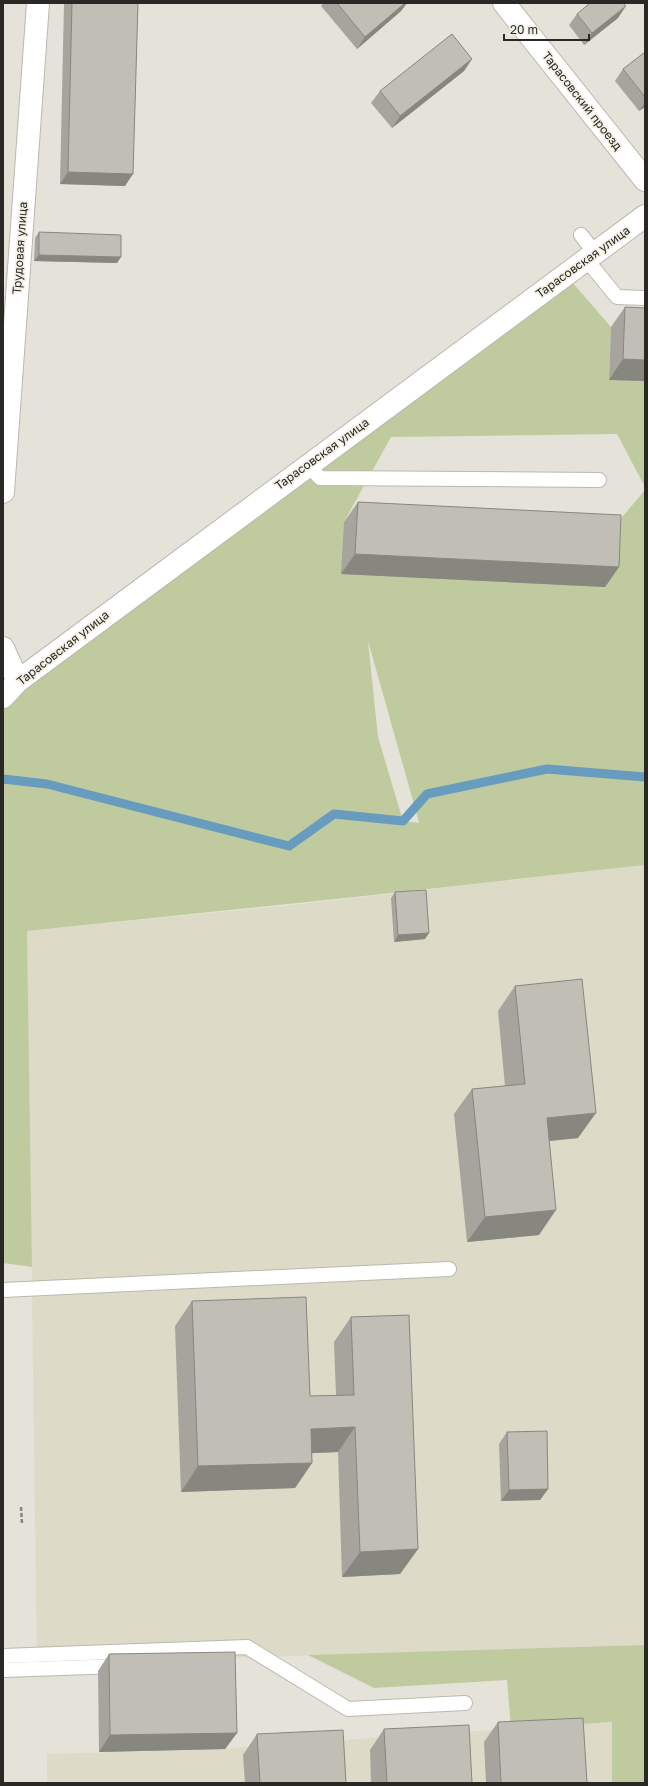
<svg xmlns="http://www.w3.org/2000/svg" width="648" height="1786" viewBox="0 0 648 1786" font-family="'Golos Text',sans-serif">
<style>
.built{fill:#dedac8}
.green{fill:#bfcb9e;fill-rule:evenodd}
.lines{fill:none;stroke-linecap:round;stroke-linejoin:round}
.stream{stroke:#689cbe;stroke-width:9}
.lane-casing{stroke:#bbb8ae;stroke-width:16}
.street-casing{stroke:#bbb8ae;stroke-width:24}
.secondary-casing{stroke:#bbb8ae;stroke-width:24}
.path{stroke:#86857e;stroke-width:2.5;stroke-dasharray:4 2;stroke-linecap:butt}
.lane{stroke:#fff;stroke-width:14}
.street{stroke:#fff;stroke-width:22}
.secondary{stroke:#fff;stroke-width:22}
.wall{fill:#a6a49c}
.shaded-wall{fill:#87867f}
.building{fill:#c1bfb5;stroke:#87867f}
.labels{text-anchor:middle;stroke-width:3.5;stroke-linejoin:round;paint-order:stroke}
.street-label{font-size:12px;fill:#292824;stroke:#f3f0e6}
</style>
<rect width="100%" height="100%" fill="#e5e3d9"/>
<g class="built">
<polygon points="645,865 645,1645 37,1664 27,931 292,905"/>
<polygon points="612,1722 612,1783 47,1783 47,1754 225,1749 268,1745"/>
</g>
<g class="green">
<path d="M565,274l46,53 -2,53 36,1v106l-28,-53 -226,3 -47,85 263,13 38,-45v375l-281,31 -337,35 5,336 -29,-4v-566zM368,641l51,181v1l-16,-2 -25,-84z"/>
<polygon points="645,1645 645,1783 612,1783 612,1722 511,1729 507,1680 374,1688 308,1655"/>
</g>
<g class="lines">
<polyline class="stream" points="3,779 47,784 289,846 334,814 403,821 427,794 547,769 645,777"/>
<defs>
<g id="lane">
<polyline points="581,235 595,253"/>
<polyline points="586,259 617,297 645,298"/>
<polyline points="308,465 320,478 599,480"/>
<polyline points="3,1290 449,1269"/>
<polyline points="3,1656 247,1647 348,1709 465,1703"/>
<polyline points="3,1670 120,1666"/>
</g>
<g id="street">
<polyline points="504,3 645,180"/>
<polyline points="3,492 38,3"/>
<polyline points="3,648 18,681"/>
</g>
<polyline id="secondary" points="3,697 18,681 645,216"/>
</defs>
<use href="#lane" class="lane-casing"/>
<use href="#street" class="street-casing"/>
<use href="#secondary" class="secondary-casing"/>
<polyline class="path" points="21,1507 22,1524"/>
<use href="#lane" class="lane"/>
<use href="#street" class="street"/>
<use href="#secondary" class="secondary"/>
</g>
<g class="wall">
<polygon points="64,3 138,3 125,186 60,184"/>
<polygon points="323,3 407,3 401,11 357,49 321,6"/>
<polygon points="577,14 618,18 584,45 569,25"/>
<polygon points="645,52 645,107 639,111 615,81 623,69"/>
<polygon points="472,59 464,71 392,128 371,103 380,91"/>
<polygon points="39,232 117,263 34,261 35,238"/>
<polygon points="625,307 645,308 645,381 609,380 611,327"/>
<polygon points="358,502 619,567 605,587 341,574 344,522"/>
<polygon points="395,892 425,939 394,942 391,898"/>
<polygon points="515,986 578,1138 549,1141 539,1235 467,1242 454,1114 472,1089 505,1086 498,1011"/>
<polygon points="192,1301 310,1396 336,1395 334,1342 351,1317 418,1549 400,1574 342,1577 338,1452 312,1453 312,1463 295,1488 181,1492 175,1326"/>
<polygon points="507,1432 548,1489 540,1500 501,1501 499,1444"/>
<polygon points="109,1654 237,1733 225,1749 99,1752 98,1671"/>
<polygon points="498,1722 587,1783 486,1783 484,1742"/>
<polygon points="384,1729 472,1783 371,1783 370,1750"/>
<polygon points="257,1734 346,1783 245,1783 243,1755"/>
</g>
<g class="shaded-wall">
<polygon points="405,3 407,3 401,11 357,49 365,37"/>
<polygon points="626,6 618,18 584,45 592,33"/>
<polygon points="472,59 464,71 392,128 400,116"/>
<polygon points="645,103 645,107 639,111"/>
<polygon points="68,172 133,174 125,186 60,184"/>
<polygon points="39,255 121,257 117,263 34,261"/>
<polygon points="623,359 645,360 645,381 609,380"/>
<polygon points="355,554 619,567 605,587 341,574"/>
<polygon points="429,933 425,939 394,942 398,935"/>
<polygon points="596,1113 578,1138 529,1143 547,1118"/>
<polygon points="556,1210 539,1235 467,1242 485,1217"/>
<polygon points="355,1427 338,1452 293,1454 311,1429"/>
<polygon points="312,1463 295,1488 181,1492 198,1466"/>
<polygon points="548,1489 540,1500 501,1501 509,1490"/>
<polygon points="418,1549 400,1574 342,1577 360,1552"/>
<polygon points="237,1733 225,1749 99,1752 110,1735"/>
</g>
<g class="building">
<polygon points="72,3 138,3 133,174 68,172"/>
<polygon points="337,3 405,3 365,37"/>
<polygon points="590,3 623,3 626,6 592,33 577,14"/>
<polygon points="452,34 472,59 400,116 380,91"/>
<polygon points="645,52 645,97 623,69"/>
<polygon points="39,232 121,235 121,257 39,255"/>
<polygon points="625,307 645,308 645,360 623,359"/>
<polygon points="358,502 621,515 619,567 355,554"/>
<polygon points="426,890 429,933 398,935 395,892"/>
<polygon points="582,979 596,1113 547,1118 556,1210 485,1217 472,1089 525,1084 515,986"/>
<polygon points="306,1297 310,1396 354,1395 351,1317 409,1315 418,1549 360,1552 355,1427 311,1429 312,1463 198,1466 192,1301"/>
<polygon points="547,1431 548,1489 509,1490 507,1432"/>
<polygon points="235,1652 237,1733 110,1735 109,1654"/>
<polygon points="583,1718 587,1783 501,1783 498,1722"/>
<polygon points="469,1725 472,1783 387,1783 384,1729"/>
<polygon points="343,1730 346,1783 260,1783 257,1734"/>
</g>
<g class="labels">
<g class="street-label">
<text transform="translate(582 101) rotate(52)" y="4">Тарасовский проезд</text>
<text transform="translate(20 248) rotate(-86)" y="4">Трудовая улица</text>
<text transform="translate(583 262) rotate(-36)" y="4">Тарасовская улица</text>
<text transform="translate(322 454) rotate(-36)" y="4">Тарасовская улица</text>
<text transform="translate(63 648) rotate(-38)" y="4">Тарасовская улица</text>
</g>
</g>
<rect width="648" height="1786" fill="none" stroke="#292824" stroke-width="8"/>
<path d="M504 34v6h85v-6" fill="none" stroke="#292824" stroke-width="2"/>
<text x="510" y="34" font-size="12" fill="#292824" stroke="#f3f0e6" stroke-width="3" paint-order="stroke">20 m</text>
</svg>
